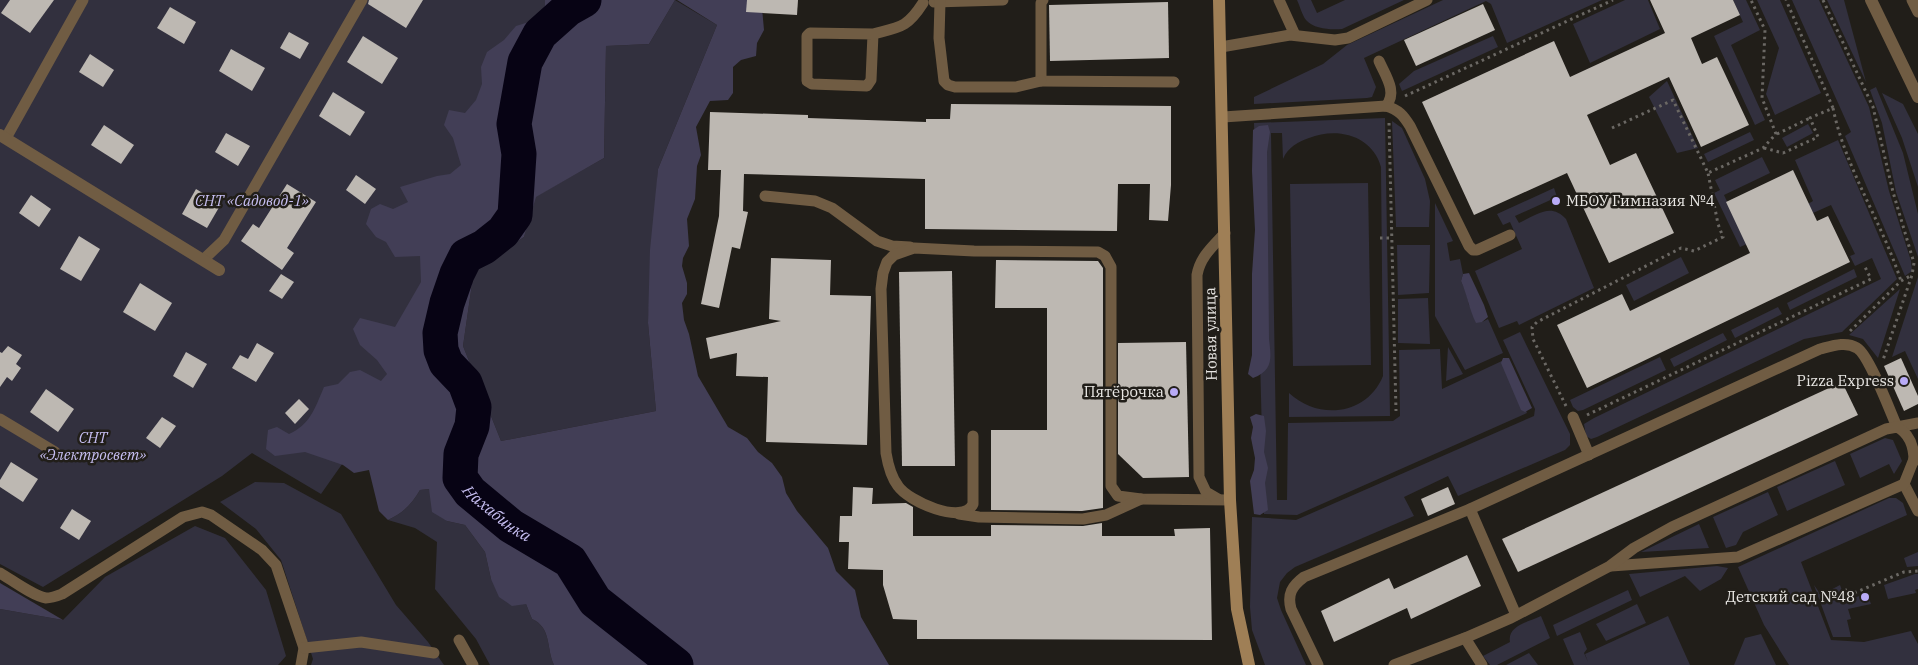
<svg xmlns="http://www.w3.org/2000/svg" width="1918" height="665" viewBox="0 0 1918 665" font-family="'IBM Plex Serif',serif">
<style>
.green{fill:#32303e}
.forest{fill:#423e56}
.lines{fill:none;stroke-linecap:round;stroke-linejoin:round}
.river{stroke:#070314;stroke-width:35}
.building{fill:#bdb8b2}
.path{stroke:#6b6864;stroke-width:3;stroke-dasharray:2.5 4;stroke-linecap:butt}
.lane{stroke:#705c43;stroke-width:11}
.street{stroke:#705c43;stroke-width:12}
.secondary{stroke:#9f7f56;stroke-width:12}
.poi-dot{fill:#b9abf7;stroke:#211e19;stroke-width:2}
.labels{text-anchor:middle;stroke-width:5;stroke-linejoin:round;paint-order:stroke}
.park-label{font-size:15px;font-style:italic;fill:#c6bef1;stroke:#211e19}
.poi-label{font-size:15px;fill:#e9e7e4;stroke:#211e19;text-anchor:end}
.street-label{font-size:15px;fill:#e9e7e4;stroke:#211e19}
.water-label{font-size:16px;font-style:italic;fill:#c7bff2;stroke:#211e19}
</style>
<rect width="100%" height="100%" fill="#211e19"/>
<g class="green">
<polygon points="0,0 560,0 414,362 321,494 252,453 222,476 43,587 0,564"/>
<polygon points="675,0 717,25 658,169 648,323 656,411 501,441 463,346 474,270 524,237 535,197 604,158 606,46 649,44"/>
<path d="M1297,0h14l6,13 28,-13h59l-62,29c-12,1 -28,0 -36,-9 -4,-5 -6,-14 -9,-20z"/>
<polygon points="1443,0 1602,0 1507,43 1491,4 1486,1 1364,58 1376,87 1372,97 1367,98 1254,104 1254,97 1323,64 1347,45"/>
<polygon points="1625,0 1648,0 1660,29 1590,63 1573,24"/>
<polygon points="1733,0 1746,0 1760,30 1731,45 1765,120 1755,125 1714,36 1743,22"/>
<polygon points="1757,0 1780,0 1821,93 1775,115 1766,94 1779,48"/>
<polygon points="1792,0 1819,0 1869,107 1889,191 1911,261 1912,271 1905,276 1845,136 1851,132"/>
<polygon points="1827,0 1844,0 1866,82"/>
<polygon points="1493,36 1498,47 1402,91 1399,84 1414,71"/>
<polygon points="1667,81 1698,148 1677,153 1649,97"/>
<polygon points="1876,87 1903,153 1918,214 1918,257 1896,192 1882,123 1870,90"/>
<polygon points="1882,93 1903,104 1918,134 1918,187 1902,138"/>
<path d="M1385,118l5,298 -101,1v-24c30,28 78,22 94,-17l-2,-209c-9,-32 -44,-40 -72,-29 -11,4 -21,9 -26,21l-1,-26h-11l6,367h10l1,-77 105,-2 7,-5 -1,-66 41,-1 2,40 62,-29 23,53 -230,102 -33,-1 -10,-391z"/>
<polygon points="1392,121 1402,128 1425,179 1430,201 1429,227 1396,227"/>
<polygon points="1808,124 1813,133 1787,147 1782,138"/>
<polygon points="1750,132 1754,140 1708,162 1704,154"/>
<polygon points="1838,140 1897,279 1842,332 1804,339 1597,437 1591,439 1586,436 1584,424 1594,418 1881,279 1872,258 1855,266 1850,256 1855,254 1831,205 1813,213 1808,204 1813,201 1795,160"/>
<polygon points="1762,157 1770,173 1724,195 1747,244 1740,247 1714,193 1720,190 1715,180"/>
<polygon points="1368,183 1371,365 1293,366 1290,184"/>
<path d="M1554,188l3,9 -42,19 4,7c17,-8 32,-21 47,-4l28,69 -75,37 -2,-4 -18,7 -24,-57 47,-22 -12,-27 -7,3 -6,-11z"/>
<polygon points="1435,203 1453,241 1447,243 1450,261 1460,259 1463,274 1461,281 1466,292 1469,305 1482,322 1488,319 1503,353 1465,370 1435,316"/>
<polygon points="1397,245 1430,245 1429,293 1398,295"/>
<polygon points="1681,257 1689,273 1634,301 1626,285"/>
<polygon points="1854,269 1857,277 1790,310 1787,303"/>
<polygon points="1918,277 1918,379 1905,351 1892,357"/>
<polygon points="1900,289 1878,358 1863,339 1849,335"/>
<polygon points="1428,298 1430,344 1398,343 1398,299"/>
<polygon points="1778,307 1782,314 1735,338 1731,330"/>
<polygon points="1520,332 1570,434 1570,445 1565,450 1458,496 1448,476 1404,497 1414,516 1295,567 1287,573 1280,582 1277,598 1281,610 1306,665 1265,665 1252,630 1250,607 1252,517 1296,520 1534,416 1535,409 1503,340"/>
<polygon points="1723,333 1727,340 1674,367 1670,359"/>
<polygon points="1448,347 1463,374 1446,381"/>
<polygon points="1660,357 1666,370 1583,410 1578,411 1573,407 1570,400"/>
<polygon points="1885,438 1893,440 1902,461 1894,474 1889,464 1860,478 1850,454"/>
<polygon points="1835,461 1845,485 1787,511 1777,487"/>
<polygon points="255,482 284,483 341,514 396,605 428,642 444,665 311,665 313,659 281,560 256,529 220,502"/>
<path d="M429,489l18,32 18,4 20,27 6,27 35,25 6,15c20,9 14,29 22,46h-64l-14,-26 -41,-50 2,-47 -22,-14 -27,-8c15,-7 24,-16 32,-30z"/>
<polygon points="1768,492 1778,515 1743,532 1736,545 1726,548 1713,517"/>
<polygon points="1889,498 1896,498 1903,503 1907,515 1801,562 1831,640 1864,642 1911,631 1918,644 1918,665 1789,665 1764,625 1738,567"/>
<polygon points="1699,524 1709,548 1641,552"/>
<polygon points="195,526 225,538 266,590 286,656 278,665 0,665 0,609 63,620 105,577"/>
<polygon points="1918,552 1918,566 1907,567 1904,558"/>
<polygon points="1717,566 1728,568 1721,579 1700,591 1685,576 1640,597 1629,574"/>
<polygon points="1915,574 1918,574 1918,589 1915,590 1916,593 1888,599 1884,585"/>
<polygon points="1814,585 1821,595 1840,585 1846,601 1867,593 1871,604 1848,609 1851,619 1847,620 1851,637 1833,637"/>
<polygon points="1628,590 1632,600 1557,636 1553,625"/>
<polygon points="1637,604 1646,623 1606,641 1596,624"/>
<path d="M1541,616l9,22 -53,27h-7l-7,-9 27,-14c-3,-16 18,-20 31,-26z"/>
<polygon points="1668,616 1690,665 1574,665 1563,639 1580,632 1587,649 1584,653 1588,662 1585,654"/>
<polygon points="1761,634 1776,665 1734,665 1745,638"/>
<polygon points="1529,653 1538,665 1506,665"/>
</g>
<g class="forest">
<path d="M545,0h130l-26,44 -43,2 -2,112 -68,39 -12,40 -50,33 -11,76 38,95 155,-30 -8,-88 2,-73 8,-81 59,-144 -40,-25h87l-2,8 2,22 -7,13 -1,13 -15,4 -8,7v26l-5,7 -18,1 -14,26 5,28 -4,11 -2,33 -8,20 2,27 -6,12 -1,8 5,17v11l-5,9 2,17 5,14 9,42 30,51 19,11 11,14 14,11 10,14 4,16 11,18 31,37 8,23 19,19 6,27 28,48h-335c-8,-17 -2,-37 -22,-46l-6,-15 -14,2 -13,-9 -8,-18 -6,-27 -20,-27 -18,-4 -15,-9 -3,-23 -9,1c-8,14 -17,23 -32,30l-9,-9 -10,-41 -15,3 -11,-8 -38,-13 -30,4 -9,-7 2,-19 9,-3 12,7c21,-9 26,-26 35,-47l14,-3 12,-12 10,-2 21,11 6,-7 -10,-14 -17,-15 -7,-16 7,-11 35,9 26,-45 -1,-26 -25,1 -9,-15 -10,-5 -10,-13 5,-15 9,-5 13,5 15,-7 -8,-15 37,-11 13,-2 11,-9 -8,-27 -9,-13 5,-15 16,3 11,-13 6,-16 -1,-17 6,-15 17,-12 12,-14 16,-5 13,-15z"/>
<path d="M1268,125l2,7 -3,20 2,187c2,18 5,31 -16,39l-5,-4 4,-19v-81l3,-44 -3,-59 1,-41 6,-4z"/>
<path d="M1469,273l15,32 4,12 -6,5 -6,1c-7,-14 -9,-29 -15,-42l2,-7z"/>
<polygon points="1503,358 1509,358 1532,408 1525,412 1521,410 1501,363"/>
<polygon points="1256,414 1264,416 1266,431 1264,452 1268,468 1265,483 1268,510 1260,515 1254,514 1250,481 1254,470 1255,458 1251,438 1253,427 1250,417"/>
<polygon points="0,583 63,620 0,609"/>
</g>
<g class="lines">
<path class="river" id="s1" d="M584,0l-16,9 -28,25 -15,28 -11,62 5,30 -4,61 -12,17 -19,15 -18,9 -9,18 -10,29 -7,30 1,17 5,13 19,20 9,24 -2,19 -11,28 -1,24 10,14 41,34 59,35 25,40 81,64"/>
</g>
<g class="building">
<polygon points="10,0 54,0 30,33 1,13"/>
<polygon points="369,0 423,0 406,28 368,4"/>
<polygon points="747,0 798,0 797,15 746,12"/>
<polygon points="1650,0 1733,0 1740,15 1691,38 1702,64 1717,57 1749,125 1701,147 1669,77 1587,115 1610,165 1636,153 1674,233 1609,263 1567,173 1474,215 1422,102 1554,41 1570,77 1665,33"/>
<polygon points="1168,2 1169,58 1050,61 1049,5"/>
<polygon points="1483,4 1495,30 1416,66 1404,40"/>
<polygon points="170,7 196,22 184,44 157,28"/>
<polygon points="289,32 309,43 300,59 280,48"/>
<polygon points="363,36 398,58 382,84 347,62"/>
<polygon points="231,49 265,68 252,91 219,71"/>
<polygon points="90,54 114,70 103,87 79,72"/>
<polygon points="333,92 365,112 350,136 319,116"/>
<polygon points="951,104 1171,106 1171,185 1168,221 1149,220 1150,184 1118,184 1117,231 925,229 925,179 744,174 743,211 748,212 740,249 732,247 719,308 701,304 719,216 721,170 708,170 710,112 808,115 808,118 926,122 926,119 950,119"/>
<polygon points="104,125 134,145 121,164 91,145"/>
<polygon points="226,133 250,146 238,166 215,152"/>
<polygon points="1793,170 1817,221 1828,216 1850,262 1587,388 1557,325 1622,294 1630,311 1750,253 1726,202"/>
<polygon points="356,175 376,189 365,204 346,190"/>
<polygon points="287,184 316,202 287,248 294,253 282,270 241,241 253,224 259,228"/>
<polygon points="196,189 221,204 207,228 182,214"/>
<polygon points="31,195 51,209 39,227 19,213"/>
<polygon points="79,236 100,249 81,281 60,269"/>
<polygon points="771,258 831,260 830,295 871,296 867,445 766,442 768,377 736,376 737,353 710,359 706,338 781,321 769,319"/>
<polygon points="996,260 1098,261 1103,268 1103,508 1082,511 991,510 991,430 1047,430 1047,308 995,308"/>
<polygon points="952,271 955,466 902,466 899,272"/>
<polygon points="281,274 294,282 282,299 269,291"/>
<polygon points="140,283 172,303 155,331 123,312"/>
<polygon points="1186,342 1189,477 1143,478 1118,454 1118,343"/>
<polygon points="257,343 274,353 256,382 232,368 240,355 248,359"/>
<polygon points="8,346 22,355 16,364 21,368 12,381 7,377 0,387 0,352 2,353"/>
<polygon points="186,352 207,364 193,388 173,376"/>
<polygon points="1901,358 1918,396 1918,404 1904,411 1884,366"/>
<polygon points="1842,382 1858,415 1518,572 1502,539"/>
<polygon points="46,389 74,409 58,432 30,412"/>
<polygon points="299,399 309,409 295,424 285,413"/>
<polygon points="162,417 176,426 160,448 146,438"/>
<polygon points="11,462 38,479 23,502 0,487 0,480"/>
<polygon points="853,487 873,488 872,504 906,503 913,507 913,536 991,536 991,525 1083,526 1102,523 1102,536 1175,536 1174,529 1210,528 1212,640 917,639 917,620 893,619 883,585 883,570 848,569 849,542 839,542 840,516 852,516"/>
<polygon points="1448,487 1455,504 1428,516 1421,499"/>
<polygon points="72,509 91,521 79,540 60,528"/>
<polygon points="1467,555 1481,586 1411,619 1407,608 1334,642 1321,611 1389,578 1394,589"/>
</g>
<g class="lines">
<g class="path">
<polyline points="1823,0 1873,107 1893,192 1914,263 1912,275 1883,360"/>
<polyline points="1405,96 1613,0"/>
<path d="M1833,108c12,60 49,114 68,173"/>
<polyline points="1389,123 1396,411"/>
<polyline points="1612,128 1673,100 1708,173 1763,148 1776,134 1762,98 1765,30 1751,0"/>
<polyline points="1777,134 1810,118"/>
<polyline points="1764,148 1783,153 1818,137 1810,118 1833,108 1786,0"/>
<polyline points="1380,238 1392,238"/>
<polyline points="1850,331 1901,281 1912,275"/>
<polyline points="1566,406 1533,339 1532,327 1537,322 1681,248 1694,251 1723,237 1718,224 1708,173"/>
<polyline points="1587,415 1871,279 1865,267"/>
<polyline points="1845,589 1849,595 1904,572 1918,571"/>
</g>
<g class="lane">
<polyline points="1043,0 1041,3 1041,81 1174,82"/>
<polyline points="1279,0 1295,35"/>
<polyline points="1912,0 1918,12"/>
<polyline points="934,2 1003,0"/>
<polyline points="940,2 939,38 944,81 948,85 955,87 1016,87 1041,81"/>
<path d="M873,34l-63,-1 -3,3v45l5,3 55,2 4,-6 2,-46c27,-7 34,-6 50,-31"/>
<polyline points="1221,47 1290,35 1335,40 1348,38 1427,0"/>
<path d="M1379,61c6,14 19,31 7,45"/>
<path d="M1223,117l163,-11c13,4 17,9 24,20l59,120 4,4h4l33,-15"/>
<polyline points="6,138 83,0"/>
<polyline points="765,196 815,201 832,208 877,241 892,246 910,247"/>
<polyline points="204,259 224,240 362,0"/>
<polyline points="1573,417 1589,455"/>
<polyline points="0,419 55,452"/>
<path d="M973,436v68c-10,22 -65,-3 -75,-18 -7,-9 -10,-21 -12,-33l-5,-164 2,-16 4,-11 7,-7 20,-7 60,3 124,1 7,4 6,11v219l7,10 23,3 89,1"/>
<polyline points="1904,484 1918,511"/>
<path d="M1218,499l-12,-7 -7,-15 -2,-202c3,-18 16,-29 28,-42"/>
<polyline points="1470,509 1516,615"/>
<polyline points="959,514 979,517 1083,519 1106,515 1141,499"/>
<polyline points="1611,566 1738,557 1904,484 1916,454"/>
<path d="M0,573c12,7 33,23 46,25 5,0 11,-2 16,-4l121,-77 19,-5 9,3 51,35 14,15 28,83 -3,17"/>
<polyline points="1465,638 1482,665"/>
<polyline points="459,640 473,665"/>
<polyline points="304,648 361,642 434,653"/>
<path d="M1318,665l-27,-56c-4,-15 1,-23 13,-32l166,-68 350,-160c12,-3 26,-8 37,-1 12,7 33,63 40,79l21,-4"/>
<path d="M1394,665l71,-27 46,-20 99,-52 24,-18 38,-21 214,-98 11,-2c13,7 17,20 17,34"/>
</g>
<g class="street">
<polyline points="1871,0 1918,97"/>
<polyline points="0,135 219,270"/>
</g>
<polyline class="secondary" points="1219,0 1230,500 1237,609 1249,665"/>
</g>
<g class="poi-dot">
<circle cx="1556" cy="201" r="5"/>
<circle cx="1904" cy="381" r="5"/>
<circle cx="1174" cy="392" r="5"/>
<circle cx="1865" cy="597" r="5"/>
</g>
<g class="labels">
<g class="park-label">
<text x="252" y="206">СНТ «Садовод-1»</text>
<text x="93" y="443">СНТ<tspan x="93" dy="17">«Электросвет»</tspan></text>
</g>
<g class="poi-label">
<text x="1566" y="206" text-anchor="start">МБОУ Гимназия №4</text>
<text x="1894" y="386">Pizza Express</text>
<text x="1164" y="397">Пятёрочка</text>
<text x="1855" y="602">Детский сад №48</text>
</g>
<g class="street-label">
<text transform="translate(1211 334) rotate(-91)" y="5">Новая улица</text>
</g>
<g class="water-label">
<text dy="6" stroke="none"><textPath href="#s1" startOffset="598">Нахабинка</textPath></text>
</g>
</g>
</svg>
